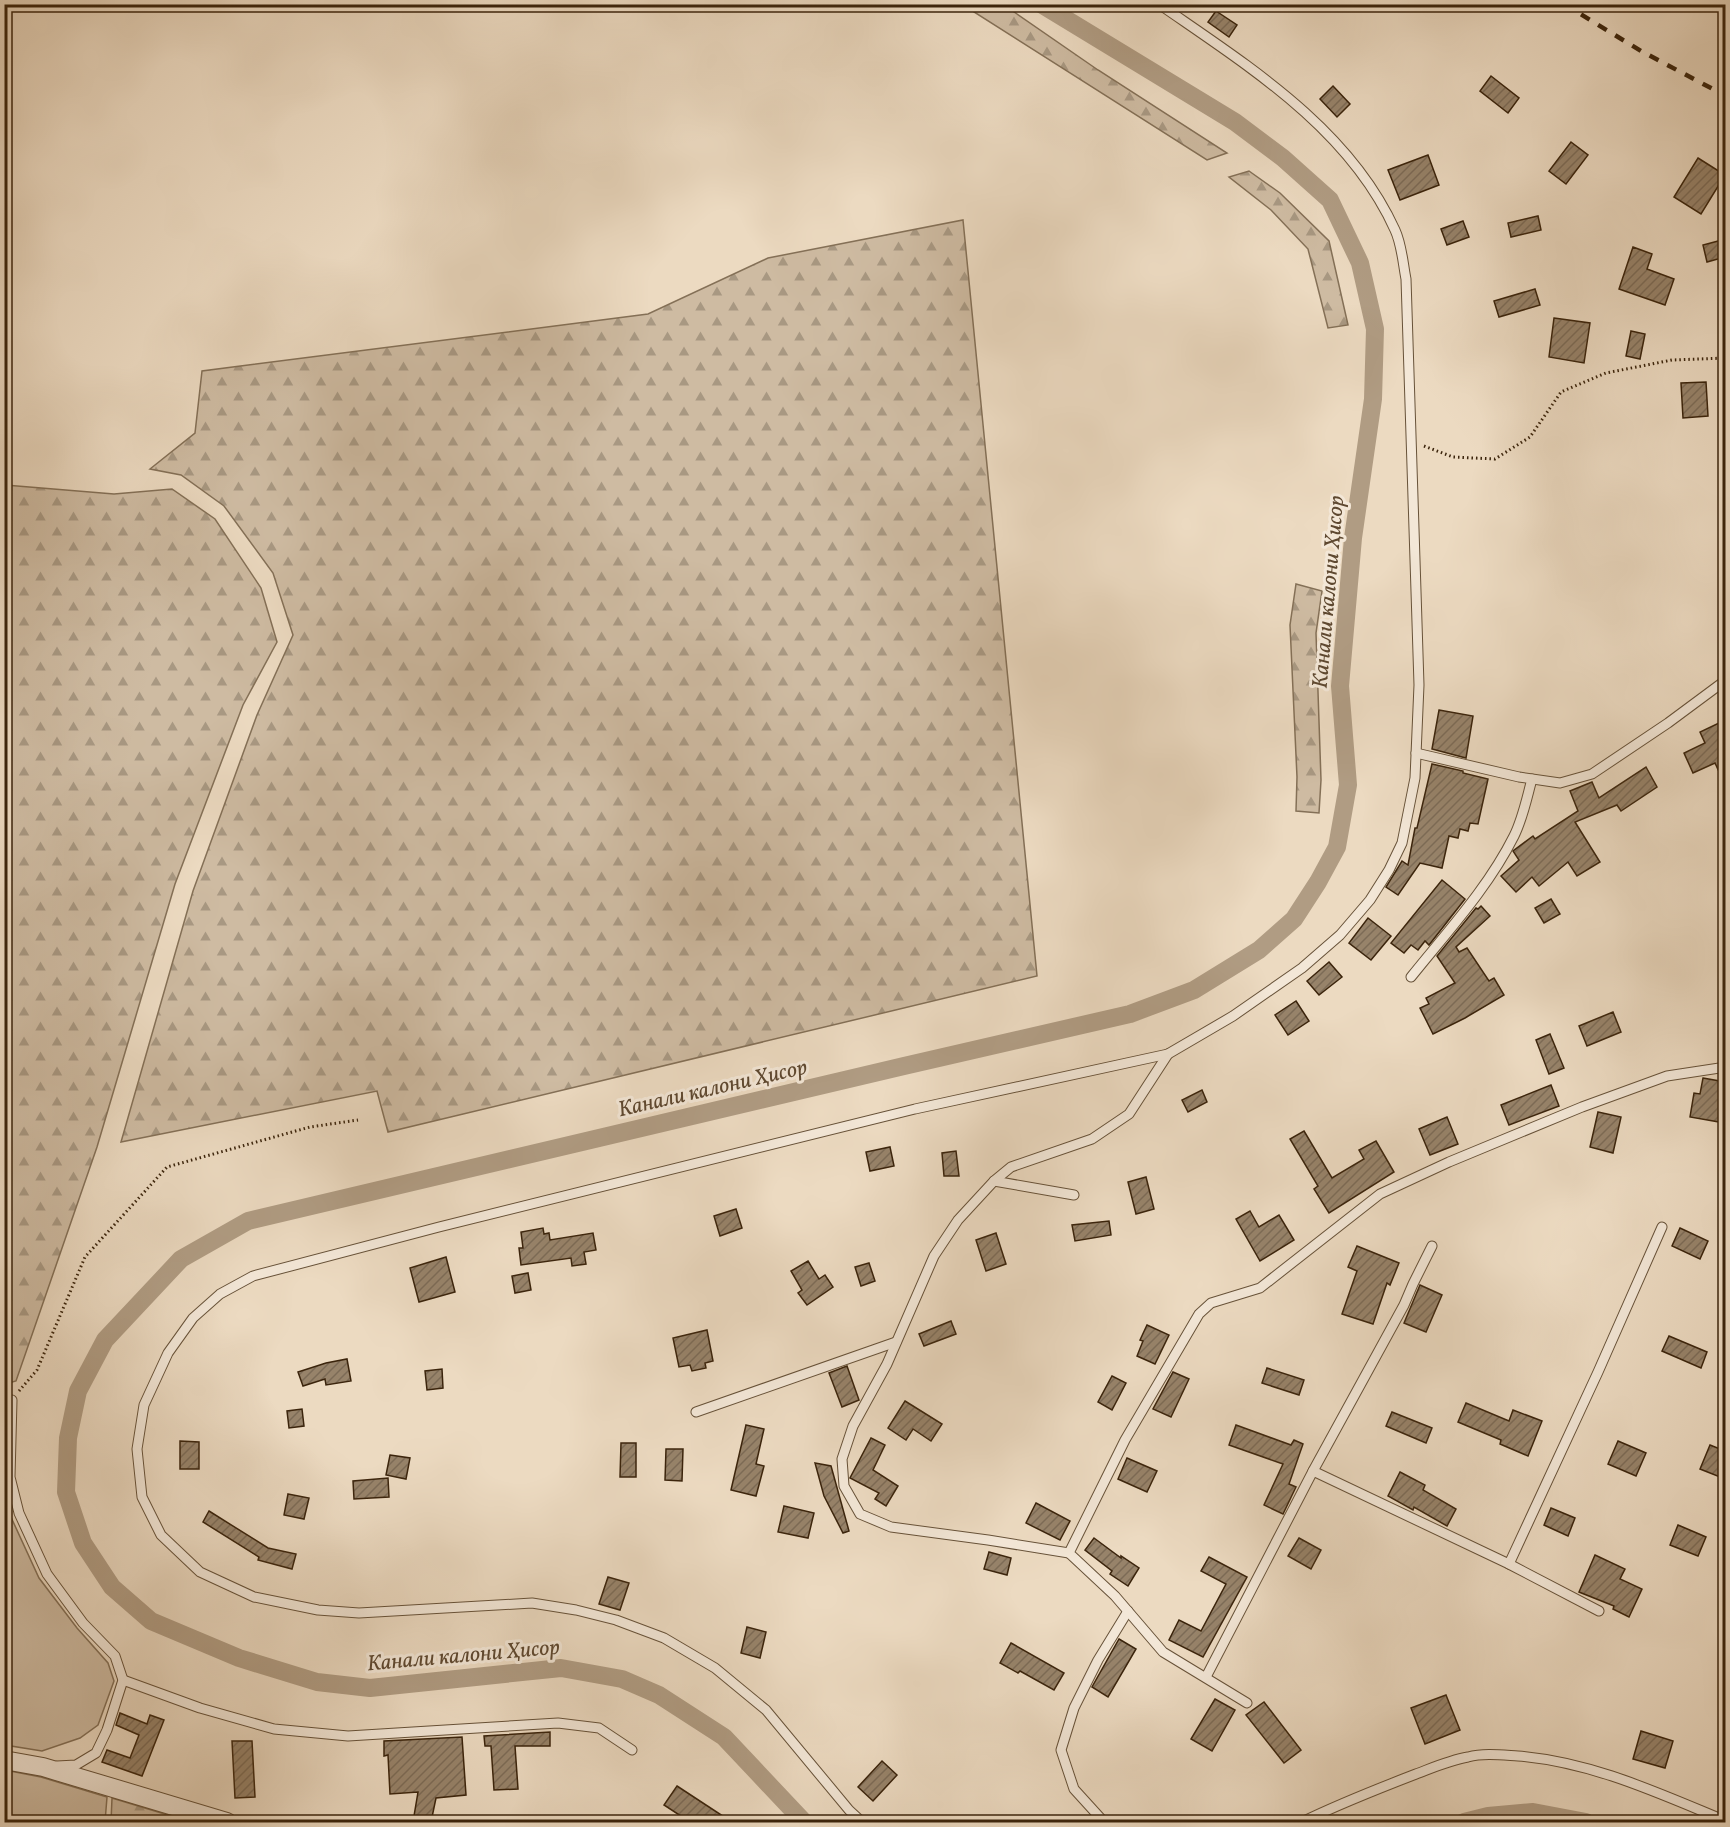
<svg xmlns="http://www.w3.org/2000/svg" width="1730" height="1827" viewBox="0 0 1730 1827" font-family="Vollkorn,serif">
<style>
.green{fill:#cebba2;stroke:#847057;stroke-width:1.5}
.forest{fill:url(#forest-firs);stroke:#847057;stroke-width:1.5}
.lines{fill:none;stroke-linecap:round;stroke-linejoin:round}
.canal{stroke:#b09c83;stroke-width:18}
.building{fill:url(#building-hatch);stroke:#3b240c;stroke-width:1.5}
.lane-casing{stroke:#675239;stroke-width:11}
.street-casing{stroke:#675239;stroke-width:20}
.path{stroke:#3b240c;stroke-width:3;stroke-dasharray:1.5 3;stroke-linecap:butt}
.lane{stroke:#f3e7d7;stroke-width:9}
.street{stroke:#f3e7d7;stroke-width:18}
.rail{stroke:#3b240c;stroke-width:4.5;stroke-dasharray:10 10;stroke-linecap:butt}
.labels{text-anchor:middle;stroke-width:6;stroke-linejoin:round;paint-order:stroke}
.water-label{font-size:22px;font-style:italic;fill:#5e4830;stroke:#f3e7d7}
</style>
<defs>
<pattern id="forest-firs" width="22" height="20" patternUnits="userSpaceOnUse" patternTransform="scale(1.5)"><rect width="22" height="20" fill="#cebba2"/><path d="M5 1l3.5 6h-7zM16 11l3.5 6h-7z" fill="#a89882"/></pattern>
<pattern id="building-hatch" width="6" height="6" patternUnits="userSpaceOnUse" patternTransform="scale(1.5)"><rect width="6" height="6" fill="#97836a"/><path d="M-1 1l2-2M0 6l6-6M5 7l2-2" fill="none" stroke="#7c6b56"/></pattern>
</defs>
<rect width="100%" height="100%" fill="#ecdac1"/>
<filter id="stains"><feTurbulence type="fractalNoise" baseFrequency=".00333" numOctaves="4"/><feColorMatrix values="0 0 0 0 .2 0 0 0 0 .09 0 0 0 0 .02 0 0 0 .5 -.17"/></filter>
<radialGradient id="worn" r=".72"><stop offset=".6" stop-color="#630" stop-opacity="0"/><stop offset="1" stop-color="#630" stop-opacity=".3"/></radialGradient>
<g class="green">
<polygon points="4,1494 10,1515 39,1578 77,1628 108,1663 114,1681 98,1725 80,1738 42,1751 5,1745"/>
<polygon points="5,1770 41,1777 107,1797 105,1822 5,1822"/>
</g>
<g class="forest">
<polygon points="963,5 1004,5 1098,70 1227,153 1207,160"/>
<polygon points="1249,171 1280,193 1329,241 1348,325 1328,328 1308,249 1271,210 1229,177"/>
<polygon points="963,220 1037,976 388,1132 377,1091 121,1142 193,891 257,715 293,635 273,573 224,506 181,475 150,469 195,433 202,371 648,314 768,258"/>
<polygon points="5,485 114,494 172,489 215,519 261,588 277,642 243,705 175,884 97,1147 16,1381 5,1384"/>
<polygon points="1296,584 1322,591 1316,633 1321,780 1319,813 1296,811 1297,777 1290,625"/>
<polygon points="112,1798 191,1822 111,1822"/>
</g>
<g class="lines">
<g class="canal">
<polyline points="804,1822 724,1737 659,1695 622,1679 561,1668 370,1688 317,1682 239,1658 151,1621 112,1587 83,1543 66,1492 68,1438 78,1391 105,1340 181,1259 248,1221 904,1066 1130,1014 1194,990 1259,950 1294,919 1318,882 1337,847 1348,785 1340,686 1353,538 1373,399 1375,329 1360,263 1330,200 1283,158 1235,122 1041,4"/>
<polyline points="1464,1822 1488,1816 1533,1812 1586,1822"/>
</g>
</g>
<g class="building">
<polygon points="1216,11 1237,25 1229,37 1208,22"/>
<polygon points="1491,76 1519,98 1508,113 1480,91"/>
<polygon points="1333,86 1350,104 1337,117 1320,99"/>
<polygon points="1571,142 1588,155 1566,184 1549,171"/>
<polygon points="1428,155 1439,185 1400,200 1388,170"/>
<polygon points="1698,158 1725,175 1701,214 1674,197"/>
<polygon points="1538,216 1541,230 1511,237 1508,223"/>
<polygon points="1463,221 1469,237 1447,245 1441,229"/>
<polygon points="1722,240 1725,257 1707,262 1703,245"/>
<polygon points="1633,247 1652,254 1647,269 1674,279 1665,305 1619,289"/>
<polygon points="1535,289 1540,305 1499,317 1494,301"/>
<polygon points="1554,318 1590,323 1584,363 1549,357"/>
<polygon points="1631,331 1645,334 1640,359 1626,356"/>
<polygon points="1706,382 1708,416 1683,418 1681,383"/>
<polygon points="1439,710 1473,716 1466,758 1432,749"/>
<polygon points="1721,722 1725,733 1725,785 1715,763 1693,773 1684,753 1705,743 1700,732"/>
<polygon points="1432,764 1463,771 1463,773 1488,779 1478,824 1470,823 1468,831 1460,829 1458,838 1449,836 1442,868 1420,863 1398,895 1386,887 1402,861 1408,865 1415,828 1417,828"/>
<polygon points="1646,767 1657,787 1621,811 1617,805 1575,822 1600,862 1577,876 1568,862 1539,886 1532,877 1516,892 1501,876 1519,860 1513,851 1533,836 1535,839 1578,811 1570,791 1592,782 1599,798"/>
<polygon points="1442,880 1465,899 1429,945 1425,941 1418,950 1411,945 1404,953 1391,943"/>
<polygon points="1551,899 1560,914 1544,923 1535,908"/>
<polygon points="1481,906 1490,916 1456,947 1459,952 1467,948 1489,981 1494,978 1504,995 1465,1018 1433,1034 1420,1008 1429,1004 1426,998 1455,983 1437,956 1476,908 1478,909"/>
<polygon points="1368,918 1391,936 1371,960 1349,943"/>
<polygon points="1329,962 1342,977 1319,995 1307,981"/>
<polygon points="1296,1001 1309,1021 1288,1035 1275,1015"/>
<polygon points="1613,1012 1621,1032 1587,1046 1579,1026"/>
<polygon points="1550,1034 1564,1068 1549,1074 1536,1040"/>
<polygon points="1703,1078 1725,1082 1725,1123 1690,1117 1694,1093 1700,1094"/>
<polygon points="1551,1085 1559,1106 1509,1125 1501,1105"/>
<polygon points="1202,1090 1207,1102 1188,1112 1182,1100"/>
<polygon points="1598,1112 1621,1117 1613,1153 1590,1147"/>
<polygon points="1447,1117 1458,1144 1430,1155 1419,1129"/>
<polygon points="1304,1131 1332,1178 1364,1159 1359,1150 1376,1141 1394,1172 1329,1213 1314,1189 1318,1186 1290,1139"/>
<polygon points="890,1147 894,1166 870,1171 866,1152"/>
<polygon points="956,1151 959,1176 944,1176 942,1153"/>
<polygon points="1146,1177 1154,1209 1136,1214 1128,1182"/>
<polygon points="736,1209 742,1228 720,1236 714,1216"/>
<polygon points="1250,1211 1259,1227 1279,1215 1294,1240 1260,1261 1236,1219"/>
<polygon points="1109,1221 1111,1235 1075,1241 1072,1225"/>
<polygon points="543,1228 544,1234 549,1233 550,1240 593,1233 596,1250 584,1252 586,1264 572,1266 571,1258 521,1265 519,1248 523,1248 521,1232"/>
<polygon points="1680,1228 1708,1241 1700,1259 1672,1246"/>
<polygon points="996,1233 1006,1264 986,1271 976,1240"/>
<polygon points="1357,1246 1399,1263 1390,1285 1387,1283 1373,1324 1342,1314 1357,1271 1348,1267"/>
<polygon points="446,1257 455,1292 419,1302 410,1268"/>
<polygon points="808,1261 819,1279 825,1275 833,1287 807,1305 798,1293 802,1290 791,1271"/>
<polygon points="869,1263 875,1281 861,1286 855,1267"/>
<polygon points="528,1273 531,1290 515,1293 512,1276"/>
<polygon points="1420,1285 1442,1295 1426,1332 1404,1323"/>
<polygon points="951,1321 956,1334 924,1346 919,1334"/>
<polygon points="1147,1325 1169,1335 1155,1364 1137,1356 1143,1341 1140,1340"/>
<polygon points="707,1330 713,1361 705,1363 706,1368 692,1371 690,1365 679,1367 673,1338"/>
<polygon points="1669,1336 1707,1352 1701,1368 1662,1351"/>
<polygon points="347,1359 351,1381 326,1385 325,1379 303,1386 298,1372 326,1363"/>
<polygon points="847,1366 859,1400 842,1407 829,1373"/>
<polygon points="1267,1368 1304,1380 1299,1395 1262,1383"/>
<polygon points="442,1369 443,1388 427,1390 425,1371"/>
<polygon points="1173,1372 1189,1379 1171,1417 1153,1409"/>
<polygon points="1112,1376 1126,1383 1112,1410 1098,1402"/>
<polygon points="905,1401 942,1424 931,1441 913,1429 906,1440 888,1428"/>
<polygon points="1466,1403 1509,1421 1513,1410 1542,1421 1528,1456 1500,1444 1501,1440 1458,1422"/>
<polygon points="302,1409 304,1426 289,1428 287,1411"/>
<polygon points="1392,1412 1432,1428 1426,1443 1386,1426"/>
<polygon points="746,1425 764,1429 756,1464 764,1466 756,1496 731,1490"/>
<polygon points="1236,1425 1291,1445 1294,1440 1303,1444 1289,1484 1296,1487 1283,1514 1264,1505 1283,1464 1229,1445"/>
<polygon points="871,1438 885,1445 873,1470 898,1486 886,1506 875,1499 879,1493 850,1478"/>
<polygon points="180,1441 199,1442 199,1469 180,1469"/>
<polygon points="1618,1441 1646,1453 1636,1476 1608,1464"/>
<polygon points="621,1443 636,1443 636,1477 620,1477"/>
<polygon points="1710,1445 1725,1451 1725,1479 1700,1469"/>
<polygon points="666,1449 683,1449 682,1481 665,1480"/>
<polygon points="390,1455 410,1458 406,1479 386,1475"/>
<polygon points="1127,1458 1157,1471 1147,1492 1118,1479"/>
<polygon points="815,1463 831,1466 849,1531 843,1533 824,1496"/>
<polygon points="1400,1472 1425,1485 1423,1490 1456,1509 1447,1526 1414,1507 1413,1510 1388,1496"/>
<polygon points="388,1478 389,1497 354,1499 353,1481"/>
<polygon points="288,1494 309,1498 304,1519 284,1515"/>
<polygon points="1036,1503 1070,1521 1060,1540 1026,1523"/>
<polygon points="784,1506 814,1513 808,1538 778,1532"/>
<polygon points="1551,1508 1575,1518 1568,1536 1544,1525"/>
<polygon points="209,1511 268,1548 296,1554 292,1569 258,1560 259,1557 203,1522"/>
<polygon points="1678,1525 1706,1537 1698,1556 1670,1545"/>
<polygon points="1094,1538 1121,1558 1121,1556 1139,1568 1128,1586 1110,1574 1112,1571 1085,1550"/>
<polygon points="1299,1538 1321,1550 1311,1569 1288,1556"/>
<polygon points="989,1552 1011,1558 1007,1575 984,1569"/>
<polygon points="1595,1555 1625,1569 1620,1579 1642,1589 1629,1617 1613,1609 1614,1606 1579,1592"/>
<polygon points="1209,1557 1247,1577 1203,1657 1169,1640 1179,1620 1201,1631 1226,1584 1201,1571"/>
<polygon points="608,1577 629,1583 620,1610 599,1604"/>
<polygon points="747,1627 766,1632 760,1658 741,1653"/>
<polygon points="1119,1639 1136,1649 1108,1697 1092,1687"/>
<polygon points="1011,1643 1064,1673 1054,1690 1020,1671 1018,1673 1000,1663"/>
<polygon points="1446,1695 1460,1730 1425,1744 1411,1708"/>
<polygon points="1215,1699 1235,1710 1212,1751 1191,1739"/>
<polygon points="1264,1702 1301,1750 1284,1763 1246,1715"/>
<polygon points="120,1713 147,1724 150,1715 164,1720 142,1776 102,1762 107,1750 130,1758 139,1735 116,1725"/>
<polygon points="1641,1731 1673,1741 1665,1768 1633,1759"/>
<polygon points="550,1732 550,1746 515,1746 518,1789 494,1790 491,1746 485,1746 484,1736"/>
<polygon points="462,1737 466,1795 436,1798 431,1822 413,1822 418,1792 390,1794 388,1755 384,1756 384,1741"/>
<polygon points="232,1741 252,1741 255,1797 235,1798"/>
<polygon points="882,1761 897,1775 873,1801 858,1787"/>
<polygon points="677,1786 732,1822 690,1822 664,1805"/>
</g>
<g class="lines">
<defs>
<g id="lane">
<polyline points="1416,753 1519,777 1560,783 1592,774 1668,723 1726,680"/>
<path d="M1411,977c36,-45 77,-89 103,-141 9,-18 13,-39 18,-57"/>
<polyline points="994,1181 1074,1195"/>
<polyline points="12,1400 10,1477 19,1513 47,1574 83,1623 115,1656 123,1680 107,1730 96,1753 76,1765 57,1766"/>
<polyline points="696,1412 896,1342"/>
<polyline points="1313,1471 1509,1564 1598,1372 1662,1227"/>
<polyline points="1069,1553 988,1540 891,1527 860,1514 844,1486 842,1459 853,1426 887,1364 934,1256 958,1220 994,1181 1011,1167 1092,1139 1129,1114 1168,1054"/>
<polyline points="1509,1564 1599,1611"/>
<polyline points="1206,1677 1313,1471 1404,1305 1413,1284 1432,1246"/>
<polyline points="123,1680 200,1708 274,1729 348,1736 558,1723 599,1728 632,1750"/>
<polyline points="1247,1703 1163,1652 1115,1596 1069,1553 1125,1440 1199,1314 1211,1303 1260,1288 1380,1194 1449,1162 1582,1107 1667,1076 1726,1067"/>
<path d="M862,1822l-13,-12 -83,-100 -51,-42 -51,-30 -48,-18 -40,-10 -44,-7 -173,10 -41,-3 -64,-13 -54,-25 -39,-37 -19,-38 -5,-48 7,-44 24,-52 25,-35 27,-24 33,-18 186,-49 476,-118 253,-55 65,-38 69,-48 38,-33 30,-35 19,-30 13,-27 13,-65 4,-93 -13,-406c-3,-15 -4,-34 -11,-49 -46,-102 -147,-164 -236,-226"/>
<polyline points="1104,1822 1074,1789 1061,1750 1074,1708 1098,1660 1128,1611"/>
<path d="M1302,1822c37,-18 75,-33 114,-48 16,-6 34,-14 52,-17 16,-4 33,-2 50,-1 74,6 140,37 208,65"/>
</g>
<polyline id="street" points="4,1760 43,1767 227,1822"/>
</defs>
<use href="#lane" class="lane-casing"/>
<use href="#street" class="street-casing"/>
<g class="path">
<polyline points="1424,446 1453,457 1495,459 1530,437 1561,392 1606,373 1672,360 1726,358"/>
<polyline points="19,1391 37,1370 85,1257 167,1167 310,1127 358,1120"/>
</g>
<use href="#lane" class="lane"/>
<use href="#street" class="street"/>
<polyline class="rail" points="1564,4 1641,51 1726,96"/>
</g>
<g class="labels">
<g class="water-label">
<text transform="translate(1327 592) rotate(-85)" y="8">Канали калони Ҳисор</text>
<text transform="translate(712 1087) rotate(-13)" y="8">Канали калони Ҳисор</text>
<text transform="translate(463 1654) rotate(-5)" y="8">Канали калони Ҳисор</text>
</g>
</g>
<rect width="1730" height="1827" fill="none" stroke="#ecdac1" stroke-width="24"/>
<rect x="6" y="6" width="1718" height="1815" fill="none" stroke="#3b240c" stroke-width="3"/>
<rect x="12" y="12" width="1706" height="1803" fill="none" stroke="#3b240c" stroke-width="1.5"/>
<rect width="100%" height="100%" filter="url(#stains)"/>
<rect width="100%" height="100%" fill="url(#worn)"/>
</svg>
